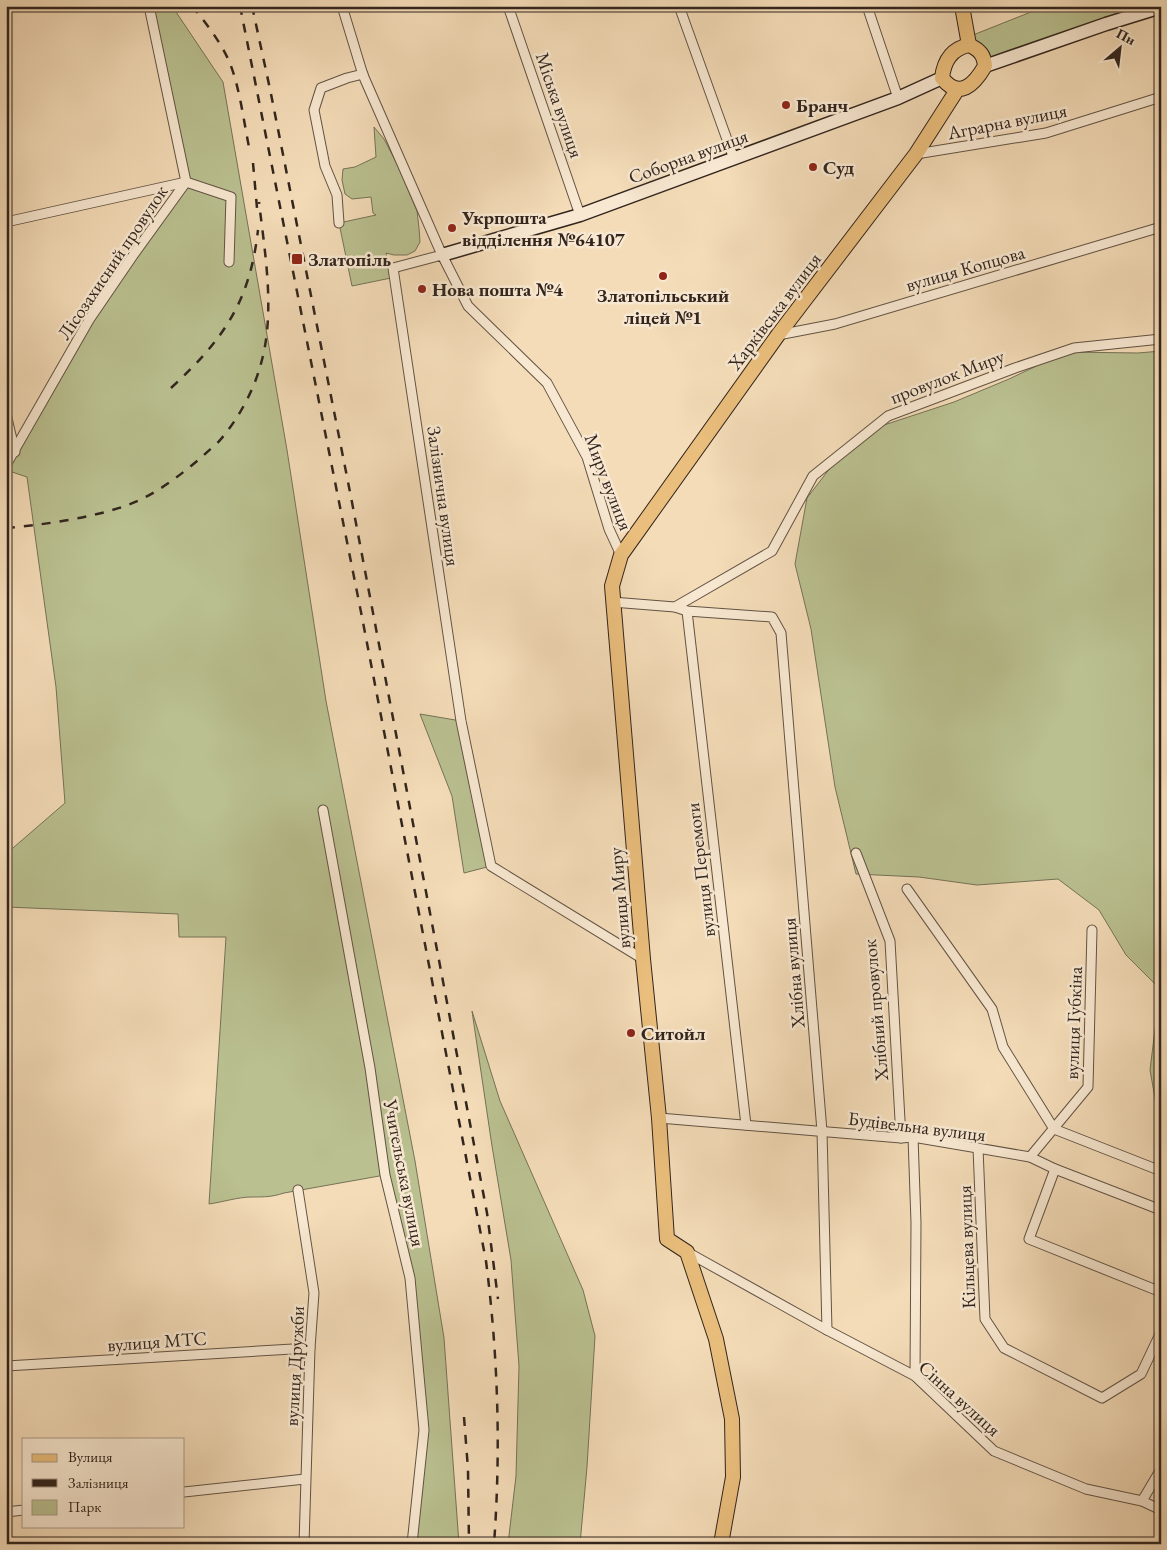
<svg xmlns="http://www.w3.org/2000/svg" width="1167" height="1550" viewBox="0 0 1167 1550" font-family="'EB Garamond',serif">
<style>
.green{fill:#bac090;stroke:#767257}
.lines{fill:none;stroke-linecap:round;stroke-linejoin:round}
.street-casing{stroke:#625344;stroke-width:11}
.secondary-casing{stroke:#32251e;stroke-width:15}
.primary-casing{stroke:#32251e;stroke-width:16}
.street{stroke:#f8e8d1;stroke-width:9}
.secondary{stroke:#f8e8d1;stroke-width:12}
.primary{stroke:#eabe7c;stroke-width:14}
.rail{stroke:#32251e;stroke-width:2.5;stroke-dasharray:9 9;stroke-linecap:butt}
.poi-dot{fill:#8f2418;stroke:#f8e8d1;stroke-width:2}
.labels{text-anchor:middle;stroke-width:5;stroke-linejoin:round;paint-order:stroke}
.street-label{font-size:19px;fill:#32251e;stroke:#f8e8d1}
.poi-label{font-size:19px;font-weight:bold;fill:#32251e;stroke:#f8e8d1;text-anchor:start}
</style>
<rect width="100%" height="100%" fill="#f4dcb8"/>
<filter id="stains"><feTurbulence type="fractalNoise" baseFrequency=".004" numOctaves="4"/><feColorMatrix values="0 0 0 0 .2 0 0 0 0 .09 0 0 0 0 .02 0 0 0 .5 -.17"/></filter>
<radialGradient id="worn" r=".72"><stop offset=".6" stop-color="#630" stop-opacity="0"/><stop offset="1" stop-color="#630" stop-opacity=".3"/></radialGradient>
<g class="green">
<path d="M149,6h22l3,3 49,73 64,368 39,251 89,460 29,177 15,206h-47l12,-114 -14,-152 -25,-103 -101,18c-12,4 -20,4 -32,4 -14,0 -29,5 -43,7l17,-267h-47l-1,-23 -172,-7v-53l59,-51 -9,-116 -29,-210 -21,-7v-5l83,-145 97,-138z"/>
<polygon points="1046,6 1161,6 995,60 978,46 973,35"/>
<polygon points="374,127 384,139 397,164 417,211 419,228 420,242 415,251 407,255 394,255 386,253 391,278 352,286 339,223 376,215 373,213 371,197 352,199 345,194 342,180 343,169 355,167 376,157"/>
<polygon points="1161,351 1161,1132 1150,1070 1160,989 1126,955 1099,910 1058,879 977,885 919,877 856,874 835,787 811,629 795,564 807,498 844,450 884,425 954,402 1009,379 1066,352 1138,353"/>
<polygon points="420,714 461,721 491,866 464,873 452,796"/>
<polygon points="472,1011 500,1101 583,1290 595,1336 587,1467 580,1544 508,1544 516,1476 519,1366 511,1260 492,1146"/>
</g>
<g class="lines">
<defs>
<g id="street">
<polyline points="342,6 363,75 442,255 393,268 461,721 491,866 643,959"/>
<polyline points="508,6 580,215"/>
<polyline points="679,6 734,159"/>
<polyline points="867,6 898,98"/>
<polyline points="916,154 1046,133 1161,97"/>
<polyline points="186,182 231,197 229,262"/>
<polyline points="6,222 186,182"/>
<polyline points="339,223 337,195 325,166 314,110 321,88 347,78 363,74"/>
<polyline points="442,255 468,306 547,383 587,457 609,529 621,555"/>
<polyline points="778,335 835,324 1161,227"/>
<polyline points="6,414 15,452"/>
<polyline points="6,465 89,320 134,254 186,182 149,6"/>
<polyline points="612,602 675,607 772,551 813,476 888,416 1015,368 1074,348 1161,339"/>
<polyline points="675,607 687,611 772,617 781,633 822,1131 827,1330"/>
<polyline points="687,611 746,1125"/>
<polyline points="323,810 370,1068 385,1175 410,1278 424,1430 412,1544"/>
<polyline points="856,853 890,941 901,1138"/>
<polyline points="907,889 992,1009 1003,1047 1054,1129 1161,1171"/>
<polyline points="659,1118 901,1138 913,1137 1030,1157 1055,1169 1161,1210"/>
<polyline points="913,1137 916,1223 915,1376"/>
<polyline points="978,1148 985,1319 1004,1348 1102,1398 1141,1374 1161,1332"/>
<polyline points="1030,1157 1088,1087 1092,930"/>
<polyline points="1055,1169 1029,1239 1161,1292"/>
<polyline points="298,1190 314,1293 310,1348 304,1544"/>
<polyline points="687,1252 827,1330 915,1376 994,1451 1086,1489 1142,1501 1161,1510"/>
<polyline points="6,1366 310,1348"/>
<polyline points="184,1492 305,1479"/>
<polyline points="1142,1501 1161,1469"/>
<polyline points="6,1512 24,1510"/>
</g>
<g id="secondary">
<polyline points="985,66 1106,24 1161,7"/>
<polyline points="442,255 580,215 898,98 942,78"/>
</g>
<g id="primary">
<polyline points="962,6 969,45"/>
<path d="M969,45c11,5 15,10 16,21 -11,19 -26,34 -43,12 2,-17 9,-29 27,-33z"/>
<polyline points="721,1544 733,1477 732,1419 716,1339 687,1252 667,1239 659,1118 643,959 612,586 621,555 778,335 916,154 957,90"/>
</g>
</defs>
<use href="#street" class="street-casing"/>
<use href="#secondary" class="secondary-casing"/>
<use href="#primary" class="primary-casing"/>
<use href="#street" class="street"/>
<use href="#secondary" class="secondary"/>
<use href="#primary" class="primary"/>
<g class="rail">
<path d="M192,6c14,17 28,35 37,55 11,26 15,63 21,91"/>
<path d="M240,6l121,606 125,649c12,94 15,188 8,283"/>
<polyline points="252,6 270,89 351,497 487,1213 498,1299"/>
<polyline points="253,163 257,208"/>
<path d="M171,388c52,-48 79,-86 87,-158"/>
<path d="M6,528c36,-3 85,-10 119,-22 29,-10 56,-31 79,-51 5,-5 12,-10 17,-16 17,-20 32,-47 39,-72 16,-52 5,-113 -1,-165"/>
<polyline points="464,1417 468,1469 469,1544"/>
</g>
</g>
<g class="poi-dot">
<circle cx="786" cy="105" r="5"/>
<circle cx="813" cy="167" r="5"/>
<circle cx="452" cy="228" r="5"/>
<rect x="291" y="253" width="12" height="12" rx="2.5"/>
<circle cx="663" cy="276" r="5"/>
<circle cx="422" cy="289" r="5"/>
<circle cx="631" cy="1033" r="5"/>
</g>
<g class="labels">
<g class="street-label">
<text transform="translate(560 105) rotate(71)" y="7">Міська вулиця</text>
<text transform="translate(1007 121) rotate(-11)" y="7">Аграрна вулиця</text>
<text transform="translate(688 156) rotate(-20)" y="7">Соборна вулиця</text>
<text transform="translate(112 262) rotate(-56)" y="7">Лісозахисний провулок</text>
<text transform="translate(965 268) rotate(-16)" y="7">вулиця Копцова</text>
<text transform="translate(774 311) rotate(-53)" y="7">Харківська вулиця</text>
<text transform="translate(947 376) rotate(-21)" y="7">провулок Миру</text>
<text transform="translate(609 482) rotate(69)" y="7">Миру вулиця</text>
<text transform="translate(444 496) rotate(82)" y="7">Залізнична вулиця</text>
<text transform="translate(700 870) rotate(-97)" y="7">вулиця Перемоги</text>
<text transform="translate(619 898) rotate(-95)" y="7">вулиця Миру</text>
<text transform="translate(793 973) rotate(-95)" y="7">Хлібна вулиця</text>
<text transform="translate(875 1010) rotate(-95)" y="7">Хлібний провулок</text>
<text transform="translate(1073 1023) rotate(-88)" y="7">вулиця Губкіна</text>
<text transform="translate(917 1126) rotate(7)" y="7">Будівельна вулиця</text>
<text transform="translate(405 1173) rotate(79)" y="7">Учительська вулиця</text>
<text transform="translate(966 1247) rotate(-92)" y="7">Кільцева вулиця</text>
<text transform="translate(157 1341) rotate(-4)" y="7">вулиця МТС</text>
<text transform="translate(294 1366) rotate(-87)" y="7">вулиця Дружби</text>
<text transform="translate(960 1398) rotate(42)" y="7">Сінна вулиця</text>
</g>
<g class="poi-label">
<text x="796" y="112">Бранч</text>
<text x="823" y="174">Суд</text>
<text x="462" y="224">Укрпошта<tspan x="462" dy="22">відділення №64107</tspan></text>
<text x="308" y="266">Златопіль</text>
<text x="432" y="296">Нова пошта №4</text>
<text x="663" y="302" text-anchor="middle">Златопільський<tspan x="663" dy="22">ліцей №1</tspan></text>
<text x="641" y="1040">Ситойл</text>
</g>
</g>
<rect width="1167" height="1550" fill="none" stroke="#f4dcb8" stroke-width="25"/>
<rect x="8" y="8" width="1152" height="1535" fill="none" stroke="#32251e" stroke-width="2.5"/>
<rect x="12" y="12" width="1142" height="1525" fill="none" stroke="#32251e"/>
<rect x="22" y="1438" width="162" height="90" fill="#f8e8d1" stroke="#a99a89"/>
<rect x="32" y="1454" width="25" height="8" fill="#eabe7c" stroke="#a99a89"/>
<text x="68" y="1462" font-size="15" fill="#32251e">Вулиця</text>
<rect x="32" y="1479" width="25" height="8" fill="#32251e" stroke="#a99a89"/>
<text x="68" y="1488" font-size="15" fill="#32251e">Залізниця</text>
<rect x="32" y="1500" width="25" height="15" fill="#bac090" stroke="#a99a89"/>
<text x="68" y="1512" font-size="15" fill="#32251e">Парк</text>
<g transform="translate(1120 48) rotate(28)" stroke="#f8e8d1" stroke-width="4" paint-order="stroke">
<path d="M0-4L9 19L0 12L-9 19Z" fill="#32251e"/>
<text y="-8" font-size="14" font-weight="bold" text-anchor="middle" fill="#32251e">Пн</text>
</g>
<rect width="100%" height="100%" filter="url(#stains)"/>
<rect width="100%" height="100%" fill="url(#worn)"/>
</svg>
